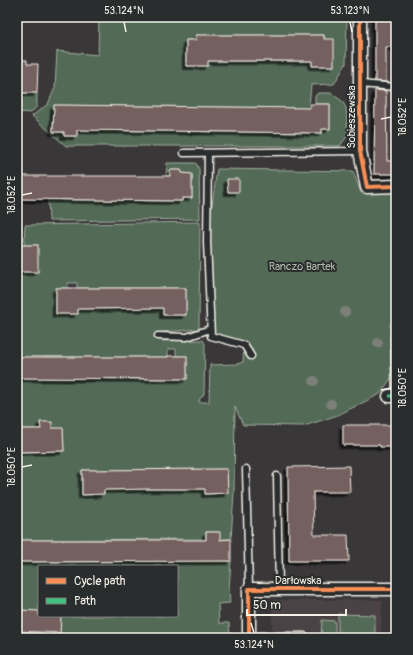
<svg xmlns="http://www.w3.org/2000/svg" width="413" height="655" viewBox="0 0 413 655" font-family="Pangolin,sans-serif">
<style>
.built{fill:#4b4344}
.green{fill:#526a57;stroke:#a3aea0;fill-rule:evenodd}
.building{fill:#746060;stroke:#f4f1e8;filter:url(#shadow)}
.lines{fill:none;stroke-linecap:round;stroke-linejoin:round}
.service-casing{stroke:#f4f1e8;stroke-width:9}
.minor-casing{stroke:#f4f1e8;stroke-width:15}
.service{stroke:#2a2d2e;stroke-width:6}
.minor{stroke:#2a2d2e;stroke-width:12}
.quiet{stroke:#40c37c;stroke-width:3;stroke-dasharray:6 3;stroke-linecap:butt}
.cycleway-casing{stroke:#2a2d2e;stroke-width:6}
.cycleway{stroke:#f78f57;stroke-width:4}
.tree{fill:#7c8079}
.ticks{fill:none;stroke:#f4f1e8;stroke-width:1.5}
.labels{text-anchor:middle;stroke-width:4;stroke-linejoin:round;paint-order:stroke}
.street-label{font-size:11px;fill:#f4f1e8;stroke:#2a2d2e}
.park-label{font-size:11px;fill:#b3bbae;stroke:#2a2d2e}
.neatline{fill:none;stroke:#f4f1e8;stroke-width:1.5}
.ticks-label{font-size:10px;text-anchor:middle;fill:#f4f1e8}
</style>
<defs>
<filter id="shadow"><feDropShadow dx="-3.5" dy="3.5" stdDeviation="0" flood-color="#0009"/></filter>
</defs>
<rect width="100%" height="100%" fill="#393738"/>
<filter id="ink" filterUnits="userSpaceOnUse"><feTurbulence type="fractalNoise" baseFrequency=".025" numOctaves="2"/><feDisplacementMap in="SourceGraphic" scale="8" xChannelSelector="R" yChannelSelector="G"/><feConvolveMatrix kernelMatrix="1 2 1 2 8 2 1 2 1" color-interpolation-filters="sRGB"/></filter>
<g filter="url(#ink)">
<g class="built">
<polygon points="375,33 396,33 396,174 374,174"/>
<polygon points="272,600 382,600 381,638 260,638 260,630 272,629"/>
</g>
<g class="green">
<path d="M99,17h248l-1,47 -12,20 -23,1 -2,23 -255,-3 -1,27h11l1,4h12v-6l245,3v-4h8v-25h-15v-8l3,-3h13l11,8 4,7 2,27 -8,11h-274l-34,-30 16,-12 7,-16 2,-37 41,4zM196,35h128l10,31h-21l-1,-5 -104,1 -22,4v-26h10z"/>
<polygon points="17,93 37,93 37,106 31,113 17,112"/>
<polygon points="167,163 196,163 199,169 200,219 49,221 48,200 182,201 182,198 192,198 192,174 182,173 181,170 170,170 170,176 166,176"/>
<path d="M217,169l136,2 8,22 35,-1v131l-6,1 2,53 -12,17 -42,21 -34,11 -61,-1 -8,-18 -1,86 -3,46h-11l-1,-7h-13v7l-189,1v-88l47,-1 -1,-22 -11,-1 -12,-6 1,7h-24v-51l170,1v-23h-11v-7h-8v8h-151v-85l21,-27h-14l1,-20 175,-3 -1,107 -36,3 -1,9 41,-1 2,4 -1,50 -5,6v2h10l1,-37 27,-1 6,-2 1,-17 -33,-9 -4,-94zM68,283h9v5h109v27h-23v-7h-85l-22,6v-26h12zM227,469v24l-21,1 -1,-5h-101v5h-22v-24z"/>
<polygon points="231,561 229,589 230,603 218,604 219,623 229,623 230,638 77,638 81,634 76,638 17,638 17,631 60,633 61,616 177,616 177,566 39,566 39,611 17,610 17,562"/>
<polygon points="338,614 375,615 375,638 338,638"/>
<polygon points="322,620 335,621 335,638 321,638"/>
</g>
<g class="building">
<polygon points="375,17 396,17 396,47 386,47 386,82 375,81"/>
<polygon points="196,35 324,35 324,39 334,39 334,66 312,66 312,61 208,61 208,66 186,66 186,40 196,40"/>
<polygon points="17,60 27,60 27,64 38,64 37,93 17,93"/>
<polygon points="375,90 386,91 387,161 396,161 396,174 374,174"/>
<polygon points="310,104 330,104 330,129 322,129 322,133 77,130 77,136 64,136 64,132 53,132 54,105 310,108"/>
<polygon points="170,170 181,170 182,173 192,174 192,198 182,198 182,201 17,199 17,176 170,176"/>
<polygon points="227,179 239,179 239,192 228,192"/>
<rect x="17" y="245" width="21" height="27"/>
<polygon points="56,288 186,288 186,315 163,315 163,308 78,309 78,314 56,314"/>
<polygon points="168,356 187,356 187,379 17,378 17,357 168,357"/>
<polygon points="40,422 52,422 52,428 63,428 64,451 17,452 17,429 41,429"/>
<polygon points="343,425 396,425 396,447 380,447 380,445 343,445"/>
<polygon points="349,466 350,492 313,492 314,535 348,535 349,561 289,561 288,467"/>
<polygon points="227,469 228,493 205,494 205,489 149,489 104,490 104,494 82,495 82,470"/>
<polygon points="206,532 220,532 220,540 231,539 231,561 17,562 17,540 206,540"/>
<polygon points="17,610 39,611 39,616 61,616 60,633 17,631"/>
</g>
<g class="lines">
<defs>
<g id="service">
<polyline points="360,84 396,87 396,154"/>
<polyline points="184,153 360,151"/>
<polyline points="208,154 207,242 211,336 244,345 251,356"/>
<polyline points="158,336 187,337 210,329"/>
<polyline points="396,338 394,338 396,395"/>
<polyline points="246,469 249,589"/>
<polyline points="277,476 279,589"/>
<polyline points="249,636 304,636"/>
</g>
<g id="minor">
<polyline points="360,17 360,151 367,187 396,186"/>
<polyline points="389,396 396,396"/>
<polyline points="249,638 249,589 396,589"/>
</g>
</defs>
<use href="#service" class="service-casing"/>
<use href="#minor" class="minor-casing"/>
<use href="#service" class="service"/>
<use href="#minor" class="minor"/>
<polyline class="quiet" points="389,396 396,396"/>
<defs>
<g id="cycleway">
<polyline points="360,17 360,151 367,187 396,186"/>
<polyline points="249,638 249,589 396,589"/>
</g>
</defs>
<use href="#cycleway" class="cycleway-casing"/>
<use href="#cycleway" class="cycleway"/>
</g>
<g class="tree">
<circle cx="345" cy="312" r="5"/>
<circle cx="378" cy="343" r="5"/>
<circle cx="314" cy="381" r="5"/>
<circle cx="331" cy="404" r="5"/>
</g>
</g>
<path class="ticks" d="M124,22l2,10M350,22l2,10M381,119l10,-2M22,195l10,-2M381,390l10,-2M22,467l10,-2M251,623l3,10"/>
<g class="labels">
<g class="street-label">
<text transform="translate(351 117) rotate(-90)" y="4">Sobieszewska</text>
<text x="298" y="584">Darłowska</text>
</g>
<g class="park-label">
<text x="302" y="270">Ranczo Bartek</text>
</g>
</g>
<rect width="413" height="655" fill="none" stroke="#2a2d2e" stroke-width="44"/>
<rect x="38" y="565" width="140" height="52" fill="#2a2d2e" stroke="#7b7b78"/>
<rect x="46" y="578" width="20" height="6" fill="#f78f57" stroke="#7b7b78"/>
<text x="74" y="585" font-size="12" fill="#f4f1e8">Cycle path</text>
<rect x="46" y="598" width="20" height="6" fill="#40c37c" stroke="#7b7b78"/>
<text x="74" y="605" font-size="12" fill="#f4f1e8">Path</text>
<path d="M247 609v6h99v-6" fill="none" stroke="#f4f1e8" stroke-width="2"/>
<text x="253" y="609" font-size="12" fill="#f4f1e8" stroke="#2a2d2e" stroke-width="3" paint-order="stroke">50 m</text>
<rect x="22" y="22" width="369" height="611" class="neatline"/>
<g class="ticks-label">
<text x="124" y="14">53.124°N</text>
<text x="350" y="14">53.123°N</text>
<text transform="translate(402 117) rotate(-90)" y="4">18.052°E</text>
<text transform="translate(11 195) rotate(-90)" y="4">18.052°E</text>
<text transform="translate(402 388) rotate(-90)" y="4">18.050°E</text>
<text transform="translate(11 467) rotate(-90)" y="4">18.050°E</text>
<text x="254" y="648">53.124°N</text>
</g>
</svg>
